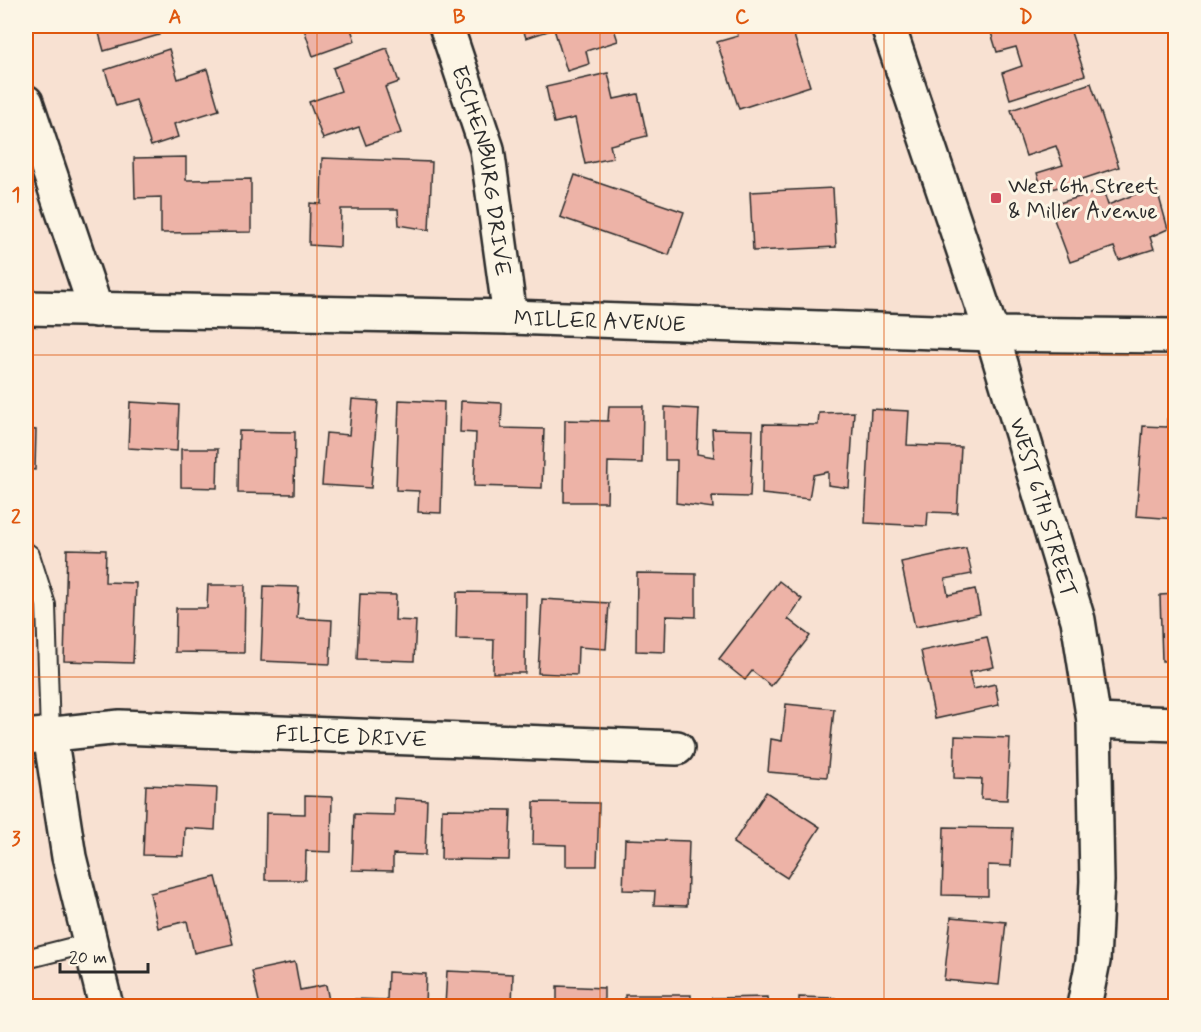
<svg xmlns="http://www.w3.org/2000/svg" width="1201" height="1032" viewBox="0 0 1201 1032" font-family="Mynerve,sans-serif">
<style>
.building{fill:#edb3a7;stroke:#2b2b2b;stroke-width:1.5}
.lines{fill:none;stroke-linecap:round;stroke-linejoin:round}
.service-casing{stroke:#2b2b2b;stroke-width:22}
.minor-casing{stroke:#2b2b2b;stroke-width:38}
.tertiary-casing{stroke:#2b2b2b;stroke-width:38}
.service{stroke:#fcf5e5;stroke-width:18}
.minor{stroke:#fcf5e5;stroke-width:33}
.tertiary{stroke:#fcf5e5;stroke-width:33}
.grid{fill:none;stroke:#df570e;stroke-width:1.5;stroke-opacity:0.55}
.poi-dot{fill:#d1495b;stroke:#fcf5e5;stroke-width:2}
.labels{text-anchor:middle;stroke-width:6;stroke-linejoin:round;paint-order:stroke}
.street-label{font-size:22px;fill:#2b2b2b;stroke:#fcf5e5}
.poi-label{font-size:22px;fill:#2b2b2b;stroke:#fcf5e5;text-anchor:start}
.neatline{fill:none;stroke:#df570e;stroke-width:2}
.grid-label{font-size:20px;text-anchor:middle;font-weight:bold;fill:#df570e}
</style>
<rect width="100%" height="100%" fill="#f8e1d2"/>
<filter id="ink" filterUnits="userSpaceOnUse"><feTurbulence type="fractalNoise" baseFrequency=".0167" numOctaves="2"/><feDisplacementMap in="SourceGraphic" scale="12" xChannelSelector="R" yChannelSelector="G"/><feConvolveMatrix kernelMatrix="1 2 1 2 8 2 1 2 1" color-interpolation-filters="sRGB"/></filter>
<g filter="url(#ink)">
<g class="building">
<polygon points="97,26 156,26 159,35 104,51"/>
<polygon points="303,26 350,26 355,41 313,56"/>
<polygon points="522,26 613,26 618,41 586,51 589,64 567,71 554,29 526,38"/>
<polygon points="735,26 791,26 810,86 739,109 717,42 738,36"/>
<polygon points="989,26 1069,26 1085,75 1010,99 1002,73 1022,66 1016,47 997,52"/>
<polygon points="387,48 399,82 385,87 401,133 366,145 359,127 323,139 309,102 341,91 333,68"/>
<polygon points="169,49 178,79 207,69 219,110 174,124 178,137 151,146 136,100 116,106 105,70"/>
<polygon points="608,73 614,99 638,94 647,136 610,145 613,158 585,164 575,118 554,123 546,87"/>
<polygon points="1091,83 1119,167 1043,192 1037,173 1063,165 1056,146 1026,156 1011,110"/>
<polygon points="186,157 186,180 251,179 251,232 161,233 161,197 135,198 134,158"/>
<polygon points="322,158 432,162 429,230 399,225 398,209 341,209 340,247 309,245 310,203 321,204"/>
<polygon points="575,175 684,212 669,255 560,217"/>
<polygon points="1156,186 1168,229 1150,237 1154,249 1119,260 1114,247 1070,262 1049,206 1103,190 1108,205"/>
<polygon points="833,188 836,247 753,251 750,192"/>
<polygon points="352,399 378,401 371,488 322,485 326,433 349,435"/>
<polygon points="399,400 444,402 441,513 418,512 419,491 396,490"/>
<polygon points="461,401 502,403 501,428 544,429 542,488 474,486 476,433 460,432"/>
<polygon points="130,402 179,405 177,451 128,448"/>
<polygon points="609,406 643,406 642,463 608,462 607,502 564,502 565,420 608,421"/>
<polygon points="665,407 699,409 697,454 714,457 712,429 753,430 750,497 712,496 713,508 676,503 677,460 665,460"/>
<polygon points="871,409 909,411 907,445 961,447 957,513 928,512 927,526 865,523"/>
<polygon points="854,412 849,488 828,485 828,472 813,475 809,499 762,494 763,424 818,425 819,413"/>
<polygon points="1167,419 1176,420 1176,519 1136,516 1143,426 1167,427"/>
<polygon points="26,429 36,430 35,470 26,469"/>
<polygon points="239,431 295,432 294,494 238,493"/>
<polygon points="181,449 218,449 217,488 181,487"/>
<polygon points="966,548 972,574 945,579 948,595 975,589 980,614 915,627 901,562"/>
<polygon points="67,549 106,550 105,582 136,583 133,663 64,661"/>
<polygon points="637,573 696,574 696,617 666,616 665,652 636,651"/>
<polygon points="779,581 802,599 788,619 810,636 771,686 752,671 745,680 719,659"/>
<polygon points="208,585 245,585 244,653 175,652 176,608 207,608"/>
<polygon points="264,586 299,587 297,618 332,620 330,664 261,661"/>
<polygon points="457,592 526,593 525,673 493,673 494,640 456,639"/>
<polygon points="360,594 396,595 395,620 416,621 414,661 357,659"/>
<polygon points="1176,594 1176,661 1162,661 1160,595"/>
<polygon points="542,599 609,603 606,649 578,647 577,675 538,673"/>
<polygon points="987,637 994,667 969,672 973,689 995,684 999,705 935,719 921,651"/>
<polygon points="786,704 834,709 827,777 768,772 771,739 782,741"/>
<polygon points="955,736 1010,738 1007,800 981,799 982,779 954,778"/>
<polygon points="146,785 217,788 215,830 185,828 184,856 143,855"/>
<polygon points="766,792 820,827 787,878 733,843"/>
<polygon points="305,796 332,797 331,852 306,851 305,880 265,880 266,813 305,814"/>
<polygon points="394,798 427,800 425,855 393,854 393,871 352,870 354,814 394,815"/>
<polygon points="534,802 599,803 597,866 566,866 566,845 533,844"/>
<polygon points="442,809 511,810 509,860 441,859"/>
<polygon points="944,827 1013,828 1011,866 988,865 988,896 942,895"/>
<polygon points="625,839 689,841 687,906 654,905 655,891 623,890"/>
<polygon points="216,877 233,944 194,953 187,921 158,928 150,893"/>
<polygon points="951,917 1006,922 999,985 944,980"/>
<polygon points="295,962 300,990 326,985 330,1006 260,1006 252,971"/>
<polygon points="447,971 513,974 512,1006 445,1006"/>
<polygon points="388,972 426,974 425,1006 355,1006 355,999 387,1000"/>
<polygon points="557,986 604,988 604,1006 557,1006"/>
<rect x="625" y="995" width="66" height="11"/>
<polygon points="767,997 768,1006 712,1006 712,998"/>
<polygon points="799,997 835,998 834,1006 799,1006"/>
<polygon points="931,1001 963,1006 930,1006"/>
</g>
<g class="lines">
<defs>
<g id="service">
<polyline points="26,552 30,555 46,605 50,735"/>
<polyline points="26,959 89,943"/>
</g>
<g id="minor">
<path id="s1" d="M446,26l41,123 23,168"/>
<polyline points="26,102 96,310"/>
<polyline points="1094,721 1176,724"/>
<polyline points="50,735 69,857 106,1006"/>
<path id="s2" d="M26,737l94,-10 557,21"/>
</g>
<g id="tertiary">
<path id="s3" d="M888,26l104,308 86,286 16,101 3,160 -4,80 -9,45"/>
<path id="s4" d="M26,308l484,9 482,17 184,2"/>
</g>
</defs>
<use href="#service" class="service-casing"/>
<use href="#minor" class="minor-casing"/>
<use href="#tertiary" class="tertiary-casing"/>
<use href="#service" class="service"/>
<use href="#minor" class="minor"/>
<use href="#tertiary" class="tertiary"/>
</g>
</g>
<path class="grid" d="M317,26v980M600,26v980M884,26v980M26,355h1150M26,677h1150"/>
<rect class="poi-dot" x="990" y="192" width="12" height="12" rx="3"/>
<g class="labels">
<g class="street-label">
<text dy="8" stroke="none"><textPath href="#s1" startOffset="150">ESCHENBURG DRIVE</textPath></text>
<text dy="8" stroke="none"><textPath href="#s4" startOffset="574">MILLER AVENUE</textPath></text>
<text dy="8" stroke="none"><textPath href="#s3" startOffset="506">WEST 6TH STREET</textPath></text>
<text dy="8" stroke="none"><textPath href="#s2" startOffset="326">FILICE DRIVE</textPath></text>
</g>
<g class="poi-label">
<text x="1008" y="193">West 6th Street<tspan x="1008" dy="25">&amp; Miller Avenue</tspan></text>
</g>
</g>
<rect width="1201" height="1032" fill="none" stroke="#fcf5e5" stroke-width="66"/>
<path d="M60 963v9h88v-9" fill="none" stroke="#2b2b2b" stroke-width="3"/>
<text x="69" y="963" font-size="18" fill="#2b2b2b" stroke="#fcf5e5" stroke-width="4.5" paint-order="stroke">20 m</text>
<rect x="33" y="33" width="1135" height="966" class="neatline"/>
<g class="grid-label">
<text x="175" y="23">A</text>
<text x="459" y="23">B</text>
<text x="742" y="23">C</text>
<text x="1026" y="23">D</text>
<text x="16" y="201">1</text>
<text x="16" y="523">2</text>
<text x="16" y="845">3</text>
</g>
</svg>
